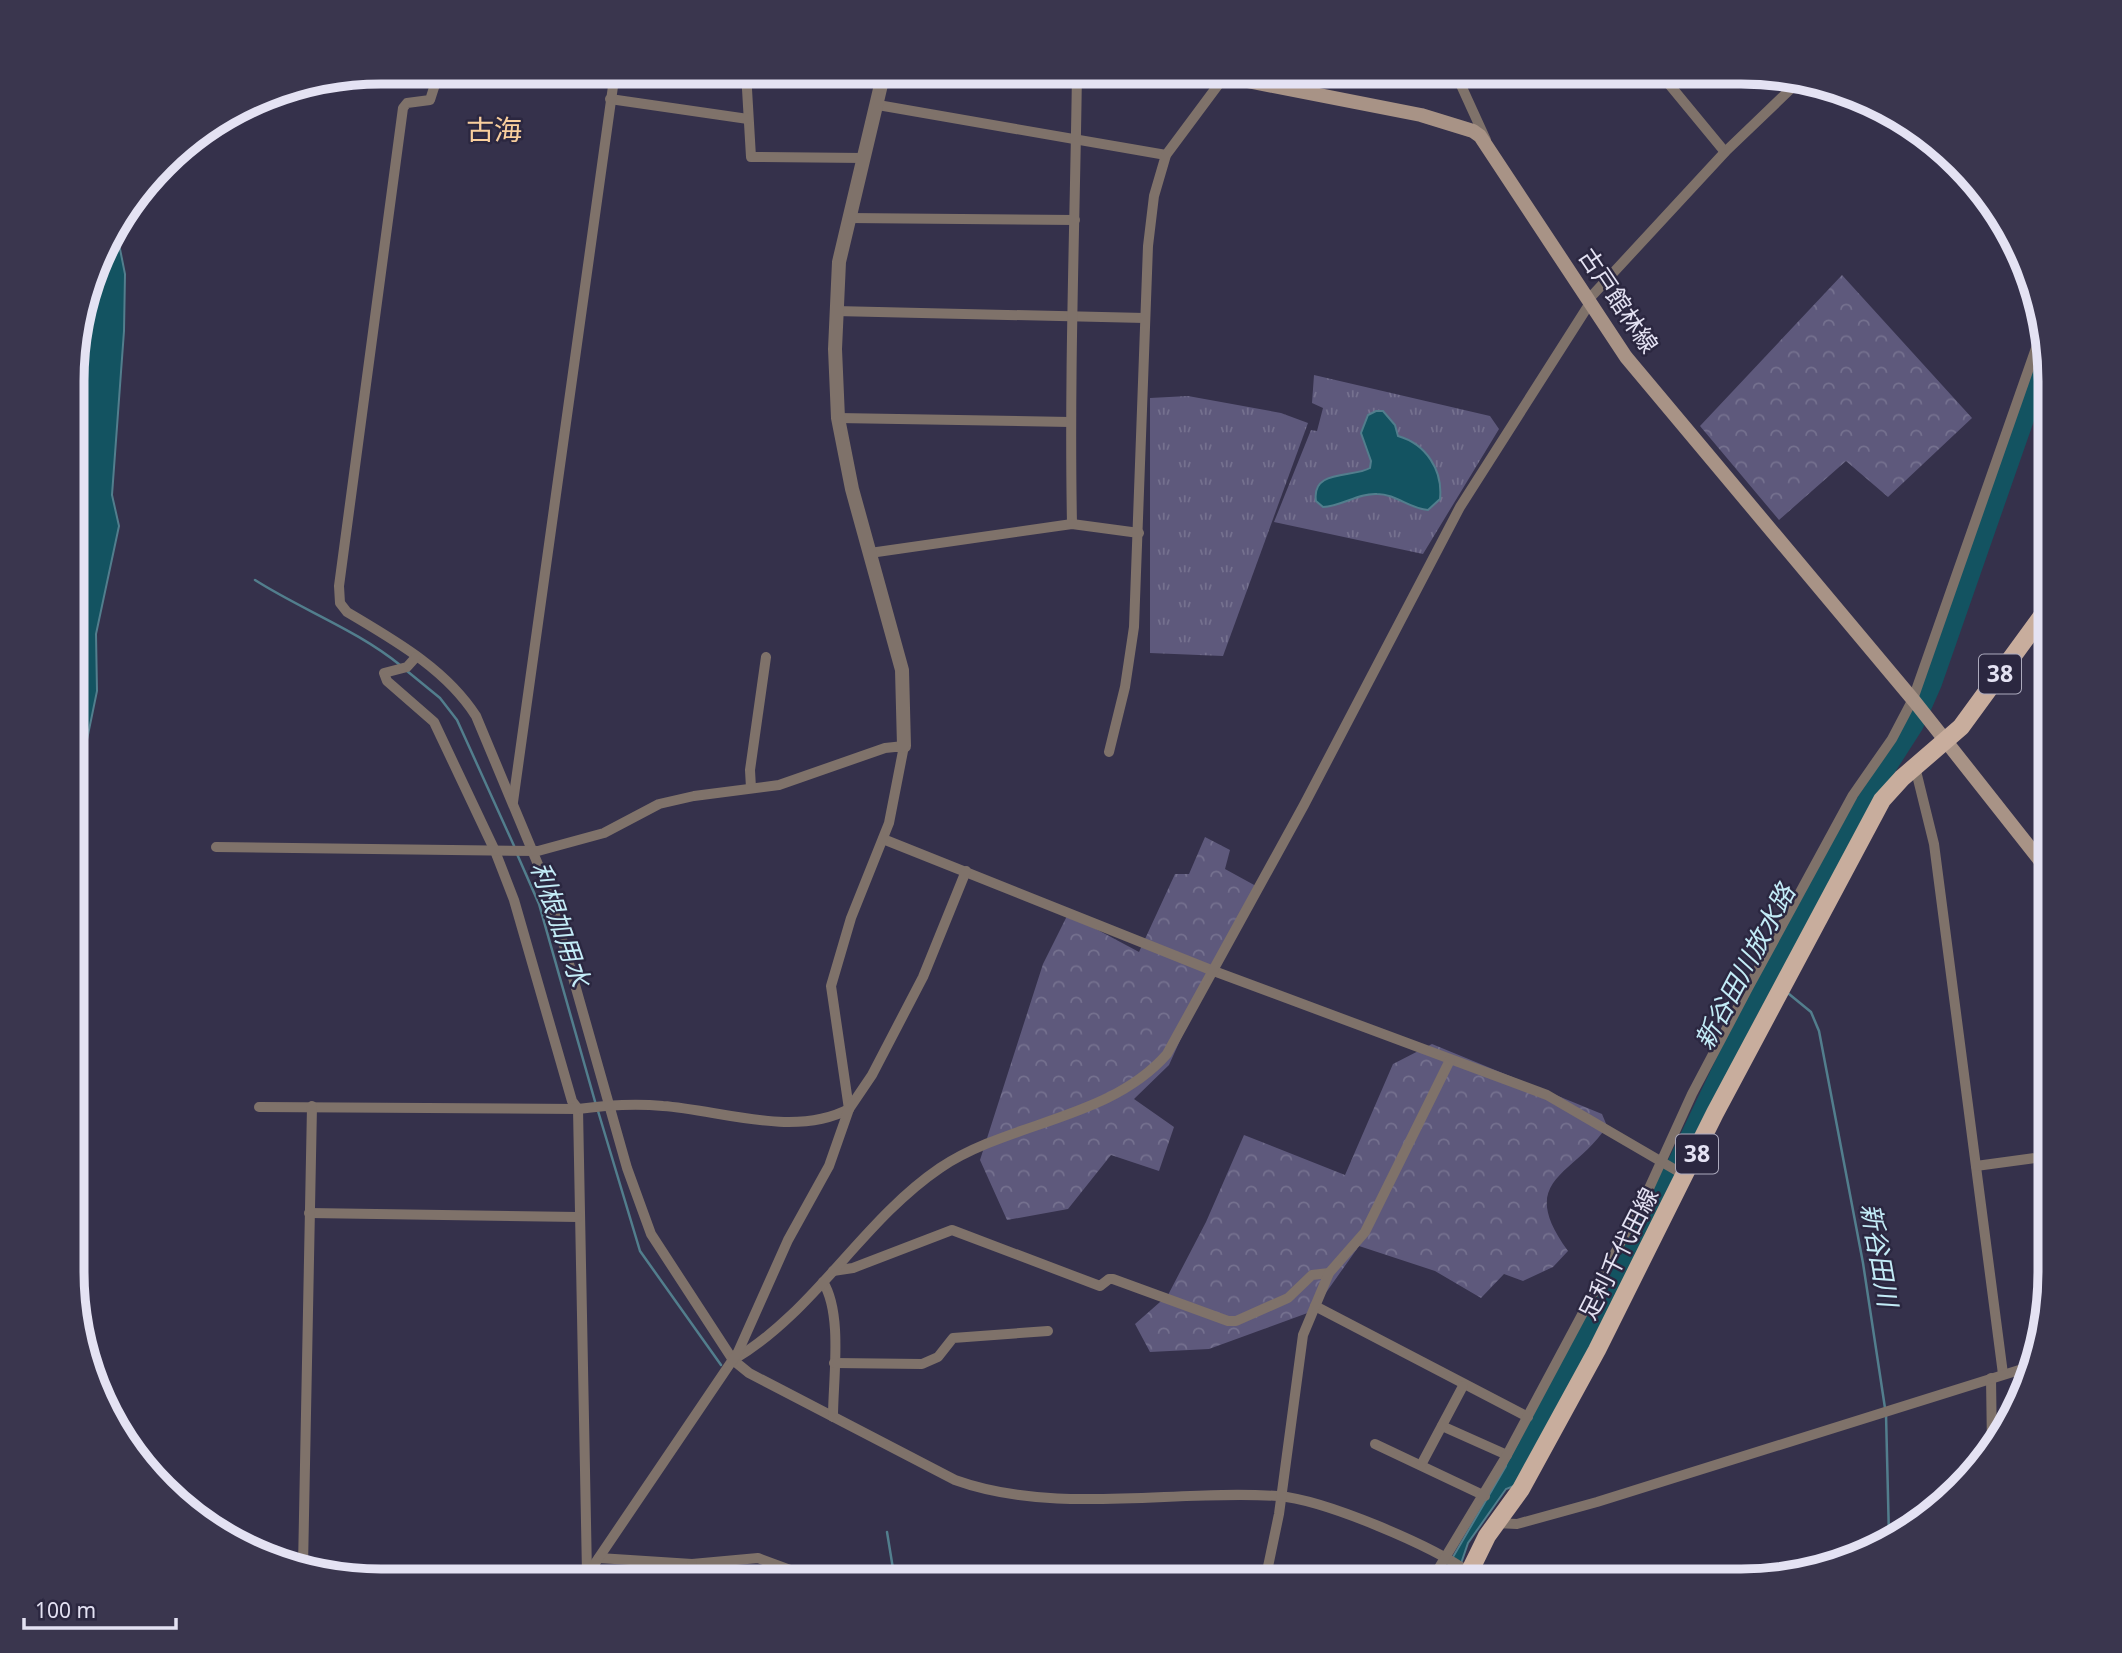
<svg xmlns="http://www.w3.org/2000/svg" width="2122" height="1653" viewBox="0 0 2122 1653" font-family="'Noto Sans','Noto Sans JP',sans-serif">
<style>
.grass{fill:url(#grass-tufts)}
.forest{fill:url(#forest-crowns)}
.water{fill:#135361;stroke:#527e8d;stroke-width:2}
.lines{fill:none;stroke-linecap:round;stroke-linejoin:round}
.stream{stroke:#527e8d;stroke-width:2.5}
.river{stroke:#135361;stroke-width:18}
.minor{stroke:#7f726a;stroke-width:10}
.tertiary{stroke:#7f726a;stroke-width:14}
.secondary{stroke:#a89386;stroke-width:14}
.primary{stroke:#c8ad9d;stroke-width:18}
.labels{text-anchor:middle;stroke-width:5;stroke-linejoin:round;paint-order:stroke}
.shield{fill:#2b2740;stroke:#acaabd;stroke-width:2}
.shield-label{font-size:23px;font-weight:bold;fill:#e4e2f3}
.street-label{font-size:24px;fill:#e4e2f3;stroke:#2b2740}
.water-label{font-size:26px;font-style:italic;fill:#c3ecf7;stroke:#2b2740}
.quarter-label{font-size:28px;fill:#f9cf9d;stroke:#2b2740}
.rim{fill:none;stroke:#e4e2f3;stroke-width:9}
</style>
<defs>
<pattern id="grass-tufts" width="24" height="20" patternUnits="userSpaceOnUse" patternTransform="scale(1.75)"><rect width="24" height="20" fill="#5e597c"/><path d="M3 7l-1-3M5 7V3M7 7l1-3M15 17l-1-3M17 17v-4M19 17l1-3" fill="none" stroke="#75718f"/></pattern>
<pattern id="forest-crowns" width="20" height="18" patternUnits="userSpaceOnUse" patternTransform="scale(1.75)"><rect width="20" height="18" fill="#5e597c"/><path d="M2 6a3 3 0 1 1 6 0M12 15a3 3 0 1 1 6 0" fill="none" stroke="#75718f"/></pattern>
</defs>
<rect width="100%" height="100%" fill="#35314b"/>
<g class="grass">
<polygon points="1314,375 1490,416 1499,429 1423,554 1274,522 1311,430 1317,431 1323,408 1312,403"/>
<polygon points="1188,396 1281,413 1308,423 1223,656 1150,653 1150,398"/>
</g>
<g class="forest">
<polygon points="1842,275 1972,418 1888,497 1846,461 1779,520 1700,426"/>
<polygon points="1205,837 1230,850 1225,869 1256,886 1218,956 1169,1065 1134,1099 1174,1127 1159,1171 1111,1155 1068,1209 1007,1220 980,1160 1043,964 1068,914 1139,952 1175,874 1189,874"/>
<path d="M1432,1044l170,70 5,12c-33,51 -92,52 -39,125l-15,16 -30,14 -19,-7 -23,24 -46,-27 -76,-25 -46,65 -104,38 -59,3 -15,-28 33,-29 38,-73 38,-87 101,40 48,-111z"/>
</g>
<g class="water">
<polygon points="115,224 125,274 124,331 112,495 119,526 96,634 97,691 73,808 74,340"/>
<path d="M1376,411h7l12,14 3,11c28,8 45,34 42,63l-12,11c-18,-1 -32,-16 -51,-16 -19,-1 -35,12 -54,13l-7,-6c-5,-32 37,-23 54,-33l1,-7 -10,-28 7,-18z"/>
<polygon points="1520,1442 1533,1451 1514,1486 1506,1489 1468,1543 1455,1581 1439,1581"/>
</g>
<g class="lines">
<g class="stream">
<path d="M255,580c47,30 102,50 145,85"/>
<polyline points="407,671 440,698 457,720 515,848"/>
<polyline points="517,854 539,904 596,1105"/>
<polyline points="1789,994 1811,1012 1819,1031 1863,1263 1885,1408"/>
<polyline points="598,1111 640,1251 721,1365"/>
<polyline points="1886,1414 1889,1537"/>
<polyline points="887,1532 895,1581"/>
</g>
<polyline class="river" points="1516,1467 1677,1162 1747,1015 1860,810 1914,726 1933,683 2046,359"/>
<g class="minor">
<path d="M439,72l-9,28 -23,3 -4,5 -64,478 1,17 7,9c47,28 99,57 129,104l71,170 80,282 24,66 82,126 16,13 206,107c100,36 218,9 323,16 47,4 153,49 192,77"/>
<polyline points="746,72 751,157 864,158"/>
<polyline points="1455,72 1486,140"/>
<polyline points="1659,72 1725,152"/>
<polyline points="610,99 748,119"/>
<polyline points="878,105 1166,155"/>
<polyline points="848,218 1075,220"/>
<polyline points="1588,300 1725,152 1799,81"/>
<polyline points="835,311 1145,318"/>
<polyline points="838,418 1070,422"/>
<path d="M1072,524c-3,-150 3,-301 5,-452"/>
<polyline points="870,553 1072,524 1139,533"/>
<polyline points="416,657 407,667 384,673 387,681 434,722 495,851 514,900 572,1101 578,1109 587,1574"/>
<polyline points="1109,752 1125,687 1134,627 1148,246 1154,196 1166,155 1227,73"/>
<polyline points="1915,767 1934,844 2003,1374"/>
<polyline points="751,788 750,770 766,657"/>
<polyline points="513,802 615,72"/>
<polyline points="883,839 1211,970 1547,1095 1686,1176"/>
<polyline points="216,847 538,851 604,833 659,804 694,796 779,785 885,748 904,746 889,823 851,918 831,986 849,1109"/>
<path d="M259,1107l319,2c29,-4 55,-6 85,-3 57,4 131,32 186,3"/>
<polyline points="1976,1166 2050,1156"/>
<polyline points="309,1213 578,1217"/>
<polyline points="833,1271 853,1268 952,1230 1100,1286 1109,1279 1113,1279 1228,1321 1236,1321 1288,1298 1312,1275 1329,1273"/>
<path d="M823,1282c20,32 10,97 10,135"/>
<polyline points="1315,1306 1528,1417"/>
<path d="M733,1360c82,-48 129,-139 207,-192 70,-47 169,-48 227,-114l137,-249 156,-298 130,-204"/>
<polyline points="834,1363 922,1364 938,1357 953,1338 1048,1331"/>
<polyline points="1991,1378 1992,1447"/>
<polyline points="1442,1426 1507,1455"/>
<polyline points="1375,1444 1485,1496"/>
<polyline points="1421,1465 1463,1386"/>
<polyline points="1496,1523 1517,1524 1597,1502 2032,1366"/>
<polyline points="599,1558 692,1564 758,1558 820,1581"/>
<polyline points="303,1567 312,1106"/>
<polyline points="583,1581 738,1352 788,1240 829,1166 849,1109 872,1075 923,977 966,871"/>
<polyline points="692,1581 692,1564"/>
<polyline points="1265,1581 1279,1514 1303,1335 1329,1273 1365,1232 1450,1060"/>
<polyline points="1431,1581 1507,1455 1646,1195 1692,1094 1748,988 1853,795 1892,739 1913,699 2041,334"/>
</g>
<polyline class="tertiary" points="884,72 839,262 835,349 838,418 852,489 902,670 904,746"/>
<polyline class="secondary" points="1202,72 1421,115 1473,131 1480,136 1626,357 1915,702 2050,873"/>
<polyline class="primary" points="1465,1581 1487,1536 1521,1489 1597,1350 1715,1113 1882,800 1902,778 1961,727 2050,605"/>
</g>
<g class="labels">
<g class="shield">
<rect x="1979" y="654.5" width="42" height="39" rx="5"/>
<rect x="1676" y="1134.5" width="42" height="39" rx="5"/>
</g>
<g class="shield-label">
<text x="2000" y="682">38</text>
<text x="1697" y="1162">38</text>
</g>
<g class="street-label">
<text transform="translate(1618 301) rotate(56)" y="8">古戸館林線</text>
<text transform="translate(1619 1254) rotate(-63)" y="8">足利千代田線</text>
</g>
<g class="water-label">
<text transform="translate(560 924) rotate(71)" y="9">利根加用水</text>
<text transform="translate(1745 967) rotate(-62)" y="9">新谷田川放水路</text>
<text transform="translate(1879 1255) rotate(80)" y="9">新谷田川</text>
</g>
<g class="quarter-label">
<text x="494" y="140">古海</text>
</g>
</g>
<path d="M0 0H2122V1653H0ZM381 84H1741A297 297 0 0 1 2038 381V1272A297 297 0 0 1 1741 1569H381A297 297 0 0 1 84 1272V381A297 297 0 0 1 381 84Z" fill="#3a364e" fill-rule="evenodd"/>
<path class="rim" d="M381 84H1741A297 297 0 0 1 2038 381V1272A297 297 0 0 1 1741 1569H381A297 297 0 0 1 84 1272V381A297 297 0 0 1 381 84Z"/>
<path d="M24 1618v10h152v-10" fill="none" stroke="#e4e2f3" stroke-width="3.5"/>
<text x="35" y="1618" font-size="21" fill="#e4e2f3" stroke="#2b2740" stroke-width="5" paint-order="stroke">100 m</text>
</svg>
